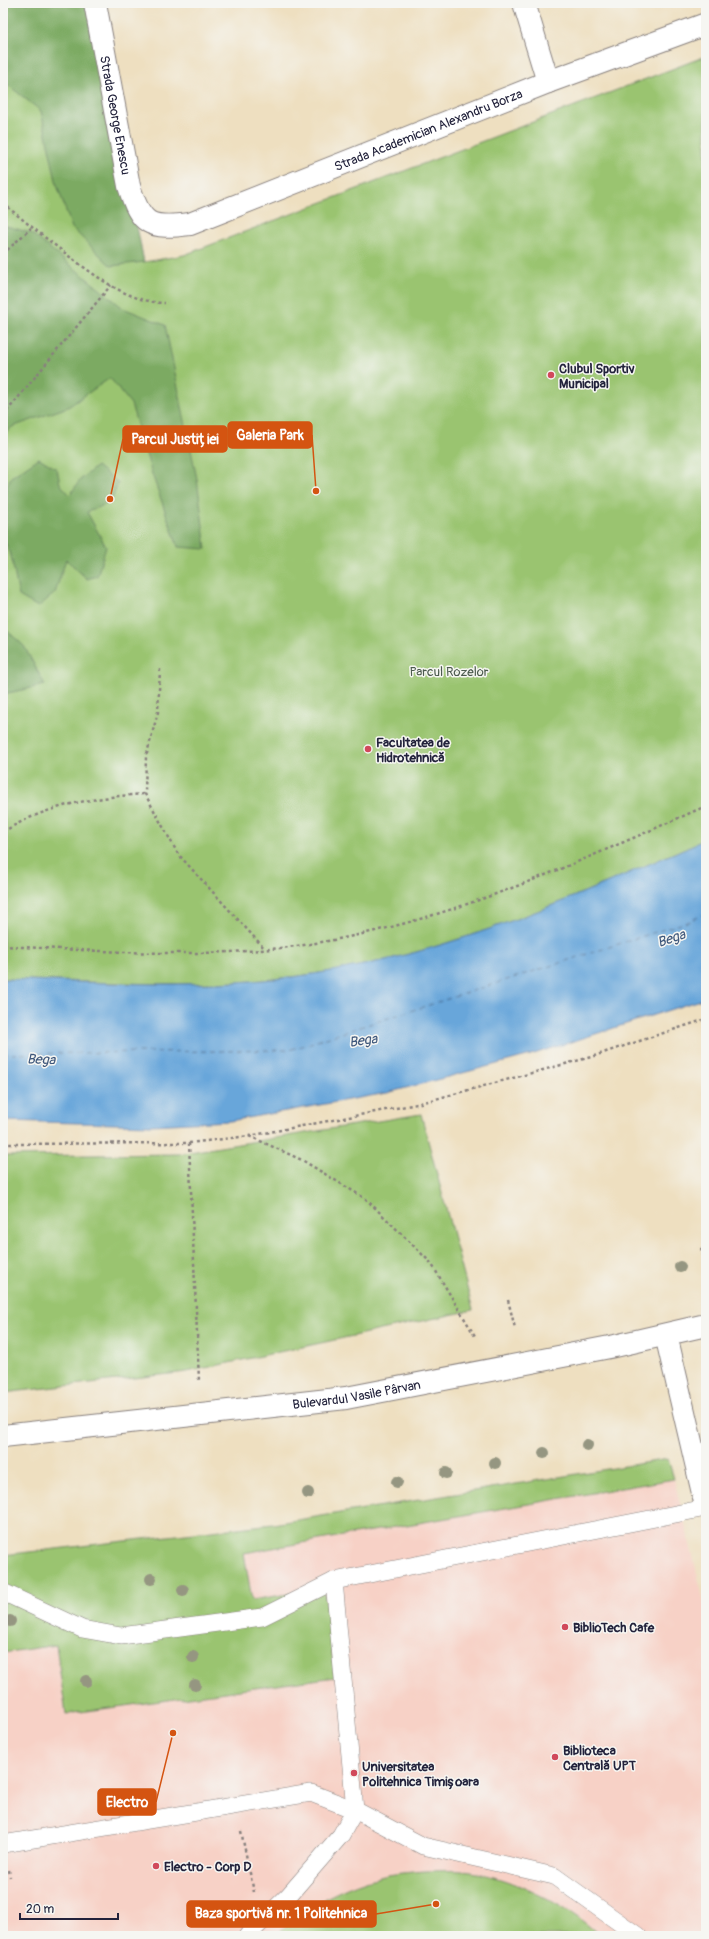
<svg xmlns="http://www.w3.org/2000/svg" width="709" height="1939" viewBox="0 0 709 1939" font-family="Pangolin,sans-serif">
<style>
.built{fill:#f7d1c6}
.green{fill:#9ac470;stroke:#5e7356}
.forest{fill:#7baa62;stroke:#4e664e}
.water{fill:#67a6da;stroke:#44648a}
.lines{fill:none;stroke-linecap:round;stroke-linejoin:round}
.ferry{stroke:#3e577b;stroke-width:1;stroke-dasharray:5 4;stroke-linecap:butt}
.service-casing{stroke:#88807e;stroke-width:18}
.minor-casing{stroke:#88807e;stroke-width:24}
.secondary-casing{stroke:#88807e;stroke-width:24}
.path{stroke:#88807e;stroke-width:2.5;stroke-dasharray:3 3;stroke-linecap:butt}
.service{stroke:#fff;stroke-width:17}
.minor{stroke:#fff;stroke-width:22}
.secondary{stroke:#fff;stroke-width:22}
.tree{fill:#959681}
.poi-dot{fill:#d1495b;stroke:#f6f6f2;stroke-width:1.5}
.labels{text-anchor:middle;stroke-width:3;stroke-linejoin:round;paint-order:stroke}
.street-label{font-size:13px;fill:#22223b;stroke:#f6f6f2}
.poi-label{font-size:13px;font-weight:bold;fill:#22223b;stroke:#f6f6f2;text-anchor:start}
.park-label{font-size:13px;fill:#4c5b4e;stroke:#f6f6f2}
.water-label{font-size:14px;font-style:italic;fill:#3e577b;stroke:#f6f6f2}
.leader{fill:none;stroke:#d45411;stroke-width:1.5}
.callout-dot{fill:#d45411;stroke:#f6f6f2;stroke-width:1.5}
.callout{fill:#d45411;stroke:#d45411;stroke-width:1.5}
.callout-label{font-size:14px;text-anchor:middle;font-weight:bold;fill:#fff}
</style>
<rect width="100%" height="100%" fill="#f6f6f2"/>
<filter id="ink" filterUnits="userSpaceOnUse"><feTurbulence type="fractalNoise" baseFrequency=".025" numOctaves="2"/><feDisplacementMap in="SourceGraphic" scale="8" xChannelSelector="R" yChannelSelector="G"/><feConvolveMatrix kernelMatrix="1 2 1 2 8 2 1 2 1" color-interpolation-filters="sRGB"/></filter>
<filter id="wash" filterUnits="userSpaceOnUse"><feTurbulence type="fractalNoise" baseFrequency=".012" numOctaves="4" result="noise"/><feDisplacementMap in="SourceGraphic" scale="16" xChannelSelector="R" yChannelSelector="G"/><feGaussianBlur stdDeviation="0.9" result="paint"/><feColorMatrix in="noise" values="0 0 0 0 0 0 0 0 0 0 0 0 0 0 0 0 0 1.4 0 .05"/><feComposite in="paint" operator="in"/></filter>
<g filter="url(#wash)">
<rect width="100%" height="100%" fill="#eedfc0"/>
<polygon class="built" points="668,1459 674,1479 706,1610 706,1936 3,1936 3,1555 273,1524"/>
<g class="green">
<path d="M3,3l141,259 40,-7 522,-199v783c-127,56 -254,115 -393,135 -102,16 -207,8 -310,5z"/>
<polygon points="421,1114 473,1310 187,1372 3,1393 3,1156 178,1154"/>
<polygon points="668,1459 674,1479 244,1553 252,1600 324,1588 335,1677 66,1714 56,1645 3,1653 3,1555 273,1524"/>
<path d="M425,1871c12,0 25,-1 37,0 43,3 107,34 138,65h-324c28,-31 72,-52 112,-61 12,-2 25,-3 37,-4z"/>
</g>
<g class="forest">
<polygon points="3,3 93,3 144,262 111,266 72,228 57,185 41,111 3,81"/>
<polygon points="3,225 31,233 123,308 165,325 197,479 206,549 178,547 152,474 131,404 110,378 68,407 12,427 3,436"/>
<polygon points="39,458 57,469 60,484 70,495 80,480 97,466 118,483 111,502 87,512 106,547 97,576 87,579 66,559 55,593 38,607 19,596 11,556 3,537 3,495 11,477"/>
<polygon points="3,627 24,646 45,685 3,694"/>
</g>
<path class="water" d="M706,839v159l-175,57 -144,38 -157,28 -79,4 -148,-4v-142c103,4 208,11 310,-5 139,-20 266,-79 393,-135z"/>
<g class="lines">
<polyline class="ferry" points="3,1054 289,1050 690,921 706,913"/>
</g>
</g>
<g filter="url(#ink)">
<g class="lines">
<defs>
<g id="service">
<polyline points="334,1581 355,1810 423,1846 554,1876 638,1936"/>
<polyline points="3,1592 82,1629 121,1636 262,1617 334,1581 706,1508"/>
<polyline points="3,1844 311,1793 355,1810 341,1835 289,1895 247,1936"/>
</g>
<g id="minor">
<path id="s1" d="M95,3l34,183c12,40 21,43 61,38l358,-142 158,-58"/>
<polyline points="524,3 548,82"/>
<polyline points="666,1335 706,1506"/>
</g>
<g id="secondary">
<path id="s2" d="M3,1436l343,-38 269,-52 91,-21"/>
</g>
</defs>
<use href="#service" class="service-casing"/>
<use href="#minor" class="minor-casing"/>
<use href="#secondary" class="secondary-casing"/>
<g class="path">
<path d="M3,203c22,19 44,36 67,54 29,21 58,45 95,46"/>
<polyline points="3,254 31,228"/>
<polyline points="3,416 111,285"/>
<polyline points="160,669 158,712 146,757 145,794 178,854 265,949"/>
<path d="M3,832c43,-27 92,-35 142,-38"/>
<path d="M3,946c102,5 206,14 307,-2 140,-22 268,-82 396,-138"/>
<polyline points="249,1136 302,1160 366,1199 431,1263 475,1336"/>
<polyline points="189,1143 199,1381"/>
<polyline points="3,1144 189,1143 249,1136 417,1104 591,1057 706,1019"/>
<polyline points="701,1248 706,1264"/>
<polyline points="508,1300 515,1328"/>
<polyline points="241,1831 254,1892"/>
<polyline points="9,1870 10,1877"/>
</g>
<use href="#service" class="service"/>
<use href="#minor" class="minor"/>
<use href="#secondary" class="secondary"/>
</g>
<g class="tree">
<circle cx="680" cy="1267" r="6"/>
<circle cx="587" cy="1445" r="6"/>
<circle cx="544" cy="1453" r="6"/>
<circle cx="495" cy="1463" r="6"/>
<circle cx="446" cy="1473" r="6"/>
<circle cx="397" cy="1482" r="6"/>
<circle cx="308" cy="1493" r="6"/>
<circle cx="151" cy="1579" r="6"/>
<circle cx="183" cy="1590" r="6"/>
<circle cx="10" cy="1621" r="6"/>
<circle cx="193" cy="1657" r="6"/>
<circle cx="86" cy="1681" r="6"/>
<circle cx="195" cy="1685" r="6"/>
</g>
</g>
<g class="poi-dot">
<circle cx="551" cy="375" r="4"/>
<circle cx="368" cy="749" r="4"/>
<circle cx="565" cy="1627" r="4"/>
<circle cx="555" cy="1757" r="4"/>
<circle cx="354" cy="1773" r="4"/>
<circle cx="156" cy="1866" r="4"/>
</g>
<g class="labels">
<g class="street-label">
<text dy="5" stroke="none"><textPath href="#s1" startOffset="114">Strada George Enescu</textPath></text>
<text dy="5" stroke="none"><textPath href="#s1" startOffset="526">Strada Academician Alexandru Borza</textPath></text>
<text dy="5" stroke="none"><textPath href="#s2" startOffset="356">Bulevardul Vasile Pârvan</textPath></text>
</g>
<g class="poi-label">
<text x="559" y="373">Clubul Sportiv<tspan x="559" dy="15">Municipal</tspan></text>
<text x="376" y="747">Facultatea de<tspan x="376" dy="15">Hidrotehnică</tspan></text>
<text x="573" y="1632">BiblioTech Cafe</text>
<text x="563" y="1755">Biblioteca<tspan x="563" dy="15">Centrală UPT</tspan></text>
<text x="362" y="1771">Universitatea<tspan x="362" dy="15">Politehnica Timișoara</tspan></text>
<text x="164" y="1871">Electro - Corp D</text>
</g>
<g class="park-label">
<text x="449" y="676">Parcul Rozelor</text>
</g>
<g class="water-label">
<text transform="translate(671 938) rotate(-19)" y="5">Bega</text>
<text transform="translate(363 1040) rotate(-8)" y="5">Bega</text>
<text transform="translate(41 1059) rotate(2)" y="5">Bega</text>
</g>
</g>
<path class="leader" d="M316 491L312 435M110 499L123 439M173 1733L156 1802M436 1904L376 1914"/>
<g class="callout-dot">
<circle cx="316" cy="491" r="4"/>
<circle cx="110" cy="499" r="4"/>
<circle cx="173" cy="1733" r="4"/>
<circle cx="436" cy="1904" r="4"/>
</g>
<g class="callout">
<rect x="228" y="422" width="84" height="26" rx="4"/>
<rect x="123" y="426" width="104" height="26" rx="4"/>
<rect x="98" y="1789" width="58" height="26" rx="4"/>
<rect x="187" y="1901" width="189" height="26" rx="4"/>
</g>
<g class="callout-label">
<text x="270" y="440">Galeria Park</text>
<text x="175" y="444">Parcul Justiției</text>
<text x="127" y="1807">Electro</text>
<text x="281" y="1918">Baza sportivă nr. 1 Politehnica</text>
</g>
<rect width="709" height="1939" fill="none" stroke="#f6f6f2" stroke-width="16"/>
<path d="M20 1913v6h98v-6" fill="none" stroke="#22223b" stroke-width="2"/>
<text x="26" y="1913" font-size="12" fill="#22223b" stroke="#f6f6f2" stroke-width="3" paint-order="stroke">20 m</text>
</svg>
